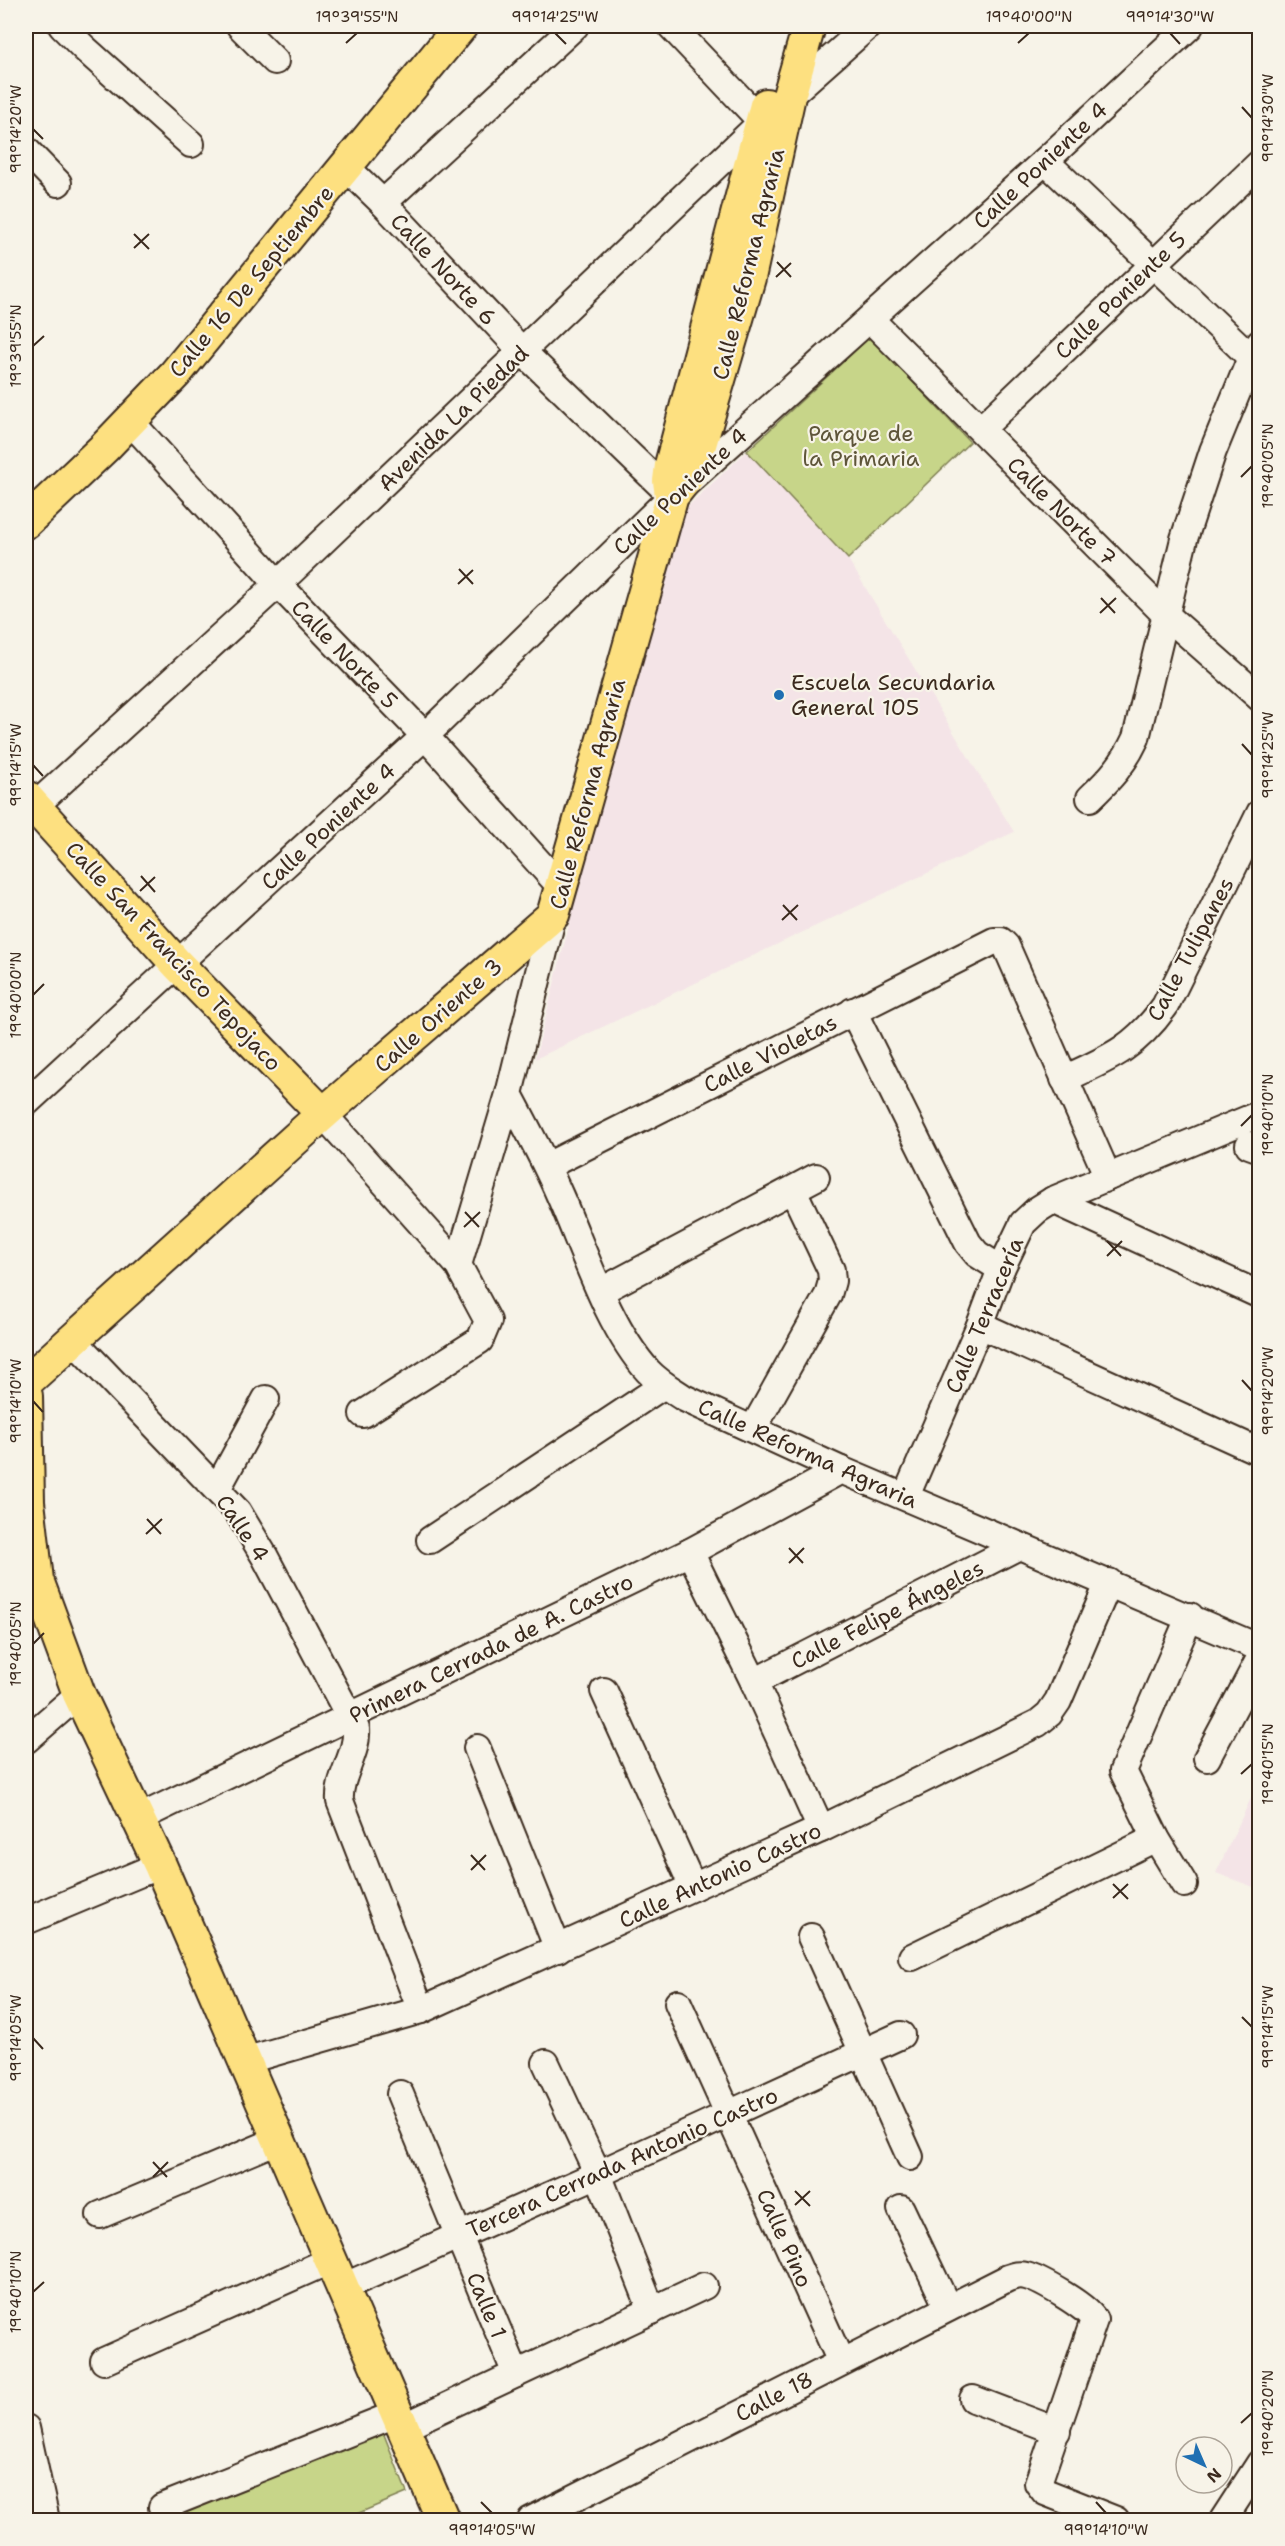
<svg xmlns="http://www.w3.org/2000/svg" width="1285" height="2546" viewBox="0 0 1285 2546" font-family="'Shantell Sans',sans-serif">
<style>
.built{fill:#f4e4e7}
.green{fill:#c7d589;stroke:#818054;stroke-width:1.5}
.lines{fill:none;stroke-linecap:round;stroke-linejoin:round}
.minor-casing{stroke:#3b2a1e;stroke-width:30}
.major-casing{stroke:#3b2a1e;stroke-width:36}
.minor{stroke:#f7f3e8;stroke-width:26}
.major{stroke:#fde080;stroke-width:32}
.ticks{fill:none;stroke:#3b2a1e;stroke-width:2}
.poi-dot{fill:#1f6fb2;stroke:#f7f3e8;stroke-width:2}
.labels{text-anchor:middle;stroke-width:4.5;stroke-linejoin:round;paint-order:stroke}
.street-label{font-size:22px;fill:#3b2a1e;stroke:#f7f3e8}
.park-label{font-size:22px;fill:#5e5539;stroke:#f7f3e8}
.poi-label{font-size:22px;fill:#3b2a1e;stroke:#f7f3e8;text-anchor:start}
.neatline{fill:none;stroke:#3b2a1e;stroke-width:2}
.ticks-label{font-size:15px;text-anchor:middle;fill:#3b2a1e}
</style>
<rect width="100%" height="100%" fill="#f7f3e8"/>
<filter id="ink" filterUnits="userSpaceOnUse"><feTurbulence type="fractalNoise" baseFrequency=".0167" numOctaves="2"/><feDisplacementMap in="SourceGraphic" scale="12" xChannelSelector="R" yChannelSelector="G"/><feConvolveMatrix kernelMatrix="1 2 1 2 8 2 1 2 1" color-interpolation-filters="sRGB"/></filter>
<g filter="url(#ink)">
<g class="built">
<polygon points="747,451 848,559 1014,832 535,1059 672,521"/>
<polygon points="1259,1781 1259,1889 1216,1873"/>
</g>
<g class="green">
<polygon points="870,337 970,442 848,559 747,451"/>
<polygon points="383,2432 407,2493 342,2520 152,2520"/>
</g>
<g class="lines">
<defs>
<g id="minor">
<polyline points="62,26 84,48 191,144"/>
<polyline points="240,26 275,61"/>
<polyline points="671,26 762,122"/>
<polyline points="26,150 58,183"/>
<polyline points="1045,161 1260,366"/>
<polyline points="346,167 383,203 523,352 672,496"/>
<polyline points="383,203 575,26"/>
<polyline points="870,319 1166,615 1260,698"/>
<polyline points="130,421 278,584 425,736 560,886"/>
<polyline points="981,429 1260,163"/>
<path d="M1090,798c20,-19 34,-34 46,-60l48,-199 29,-88 38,-93 9,-15"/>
<polyline points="26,814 278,584 789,96 868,26"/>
<path d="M553,915l-44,179c18,34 36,67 51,102 24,54 48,131 88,175 10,11 24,19 36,27l157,72 419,178"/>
<polyline points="853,1011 968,1243 977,1254 1001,1269"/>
<path d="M1064,1079c46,-21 71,-31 101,-73l95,-193"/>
<polyline points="26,1103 425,736 672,496 1045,161 1190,26"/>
<polyline points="323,1114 458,1265 488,1321 480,1340 363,1414"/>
<polyline points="1249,1145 1260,1149"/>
<polyline points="547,1166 994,941 1001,941 1006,946 1108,1177"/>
<polyline points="1053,1200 1260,1295"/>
<polyline points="458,1265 509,1094"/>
<polyline points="601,1291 816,1177"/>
<polyline points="980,1325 1260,1452"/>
<path d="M73,1340l165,172 27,45 91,172c2,25 -18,47 -16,72l81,209"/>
<polyline points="753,1429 828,1295 832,1281 831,1270 793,1190"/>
<polyline points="217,1489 266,1399"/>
<polyline points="906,1496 980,1325 1001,1269 1023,1223 1037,1210 1053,1200 1260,1114"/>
<polyline points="430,1540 664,1385"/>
<polyline points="690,1552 754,1682 821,1829"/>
<polyline points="754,1682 1019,1546"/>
<polyline points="604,1691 693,1887"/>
<polyline points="26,1740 79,1694"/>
<polyline points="477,1748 558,1949"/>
<polyline points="1207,1758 1260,1658"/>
<polyline points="137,1819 690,1552 841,1470"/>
<polyline points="1184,1884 1156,1838 1123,1771 1190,1616"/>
<polyline points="26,1921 160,1865"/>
<polyline points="811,1937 910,2157"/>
<polyline points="912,1957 1156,1838"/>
<polyline points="678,2003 841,2362"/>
<polyline points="244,2061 421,2010 821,1829 1038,1723 1049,1714 1058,1701 1109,1582"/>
<polyline points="546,2063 598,2174 652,2311"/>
<polyline points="400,2094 516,2374"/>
<polyline points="901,2209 948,2308"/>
<polyline points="100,2215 278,2140"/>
<polyline points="343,2287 598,2174 901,2035"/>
<polyline points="104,2361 331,2260"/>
<polyline points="973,2399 1057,2431"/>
<polyline points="26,2428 46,2520"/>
<polyline points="401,2428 704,2286"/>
<polyline points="162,2507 396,2414"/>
<path d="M531,2520l477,-242c6,-2 11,-4 18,-2 13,3 64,32 68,44l-56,163 7,9 71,28"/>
<polyline points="1223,2520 1260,2463"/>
</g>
<g id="major">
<polyline points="671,495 669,481 671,465 766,105"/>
<polyline points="26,522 104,448 175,374 461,26"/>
<polyline points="26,797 177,964 323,1114"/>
<polyline points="26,1382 323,1114 553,915 672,496 687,477 696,458 749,278 789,96 809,26"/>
<polyline points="26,1396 28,1502 37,1580 79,1694 160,1865 443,2520"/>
</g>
</defs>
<use href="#minor" class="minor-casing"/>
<use href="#major" class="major-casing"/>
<use href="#minor" class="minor"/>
<use href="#major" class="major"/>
</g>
</g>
<path class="ticks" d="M555,33l11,11M1170,33l10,11M346,43l11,-10M1018,43l11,-10M1242,107l10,11M33,129l10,10M134,234l15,15M134,248l15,-14M777,262l14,15M776,277l15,-14M33,346l11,-10M1241,477l11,-11M459,569l14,15M458,584l15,-14M1101,598l14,15M1100,613l16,-15M1242,744l10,11M33,765l10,11M141,876l14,16M140,891l15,-14M783,905l14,15M782,920l16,-15M33,995l11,-11M1241,1126l11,-11M465,1212l14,15M464,1227l16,-15M1107,1241l14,15M1107,1256l15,-15M1242,1380l10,11M33,1401l10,11M147,1519l14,15M146,1534l16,-15M789,1548l14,15M789,1563l15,-15M33,1644l11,-11M1241,1774l11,-10M471,1855l14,15M471,1870l15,-15M1113,1884l15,15M1113,1898l15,-14M1242,2017l10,10M33,2038l10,11M153,2162l14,15M153,2177l15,-15M795,2191l15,15M795,2205l15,-14M33,2292l11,-10M1241,2423l11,-10M481,2502l11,11M1096,2502l10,11"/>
<circle class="poi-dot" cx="779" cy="695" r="6"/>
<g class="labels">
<g class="street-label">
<text transform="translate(1040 165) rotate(-43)" y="8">Calle Poniente 4</text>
<text transform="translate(748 264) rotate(-76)" y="8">Calle Reforma Agraria</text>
<text transform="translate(444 269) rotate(47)" y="8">Calle Norte 6</text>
<text transform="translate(251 281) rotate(-50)" y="8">Calle 16 De Septiembre</text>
<text transform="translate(1120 295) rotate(-44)" y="8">Calle Poniente 5</text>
<text transform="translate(453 418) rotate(-44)" y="8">Avenida La Piedad</text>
<text transform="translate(680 491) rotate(-43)" y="8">Calle Poniente 4</text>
<text transform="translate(1062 511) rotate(45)" y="8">Calle Norte 7</text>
<text transform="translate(345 654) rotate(46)" y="8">Calle Norte 5</text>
<text transform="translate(587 794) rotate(-75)" y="8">Calle Reforma Agraria</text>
<text transform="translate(328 826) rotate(-43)" y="8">Calle Poniente 4</text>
<text transform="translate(1190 949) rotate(-62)" y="8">Calle Tulipanes</text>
<text transform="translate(174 956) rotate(47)" y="8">Calle San Francisco Tepojaco</text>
<text transform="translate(438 1015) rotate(-41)" y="8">Calle Oriente 3</text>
<text transform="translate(770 1053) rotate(-27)" y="8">Calle Violetas</text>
<text transform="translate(984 1315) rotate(-67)" y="8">Calle Terracería</text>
<text transform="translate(808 1453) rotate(24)" y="8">Calle Reforma Agraria</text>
<text transform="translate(243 1528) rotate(56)" y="8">Calle 4</text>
<text transform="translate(887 1614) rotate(-27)" y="8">Calle Felipe Ángeles</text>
<text transform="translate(491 1648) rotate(-26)" y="8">Primera Cerrada de A. Castro</text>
<text transform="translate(720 1875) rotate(-25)" y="8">Calle Antonio Castro</text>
<text transform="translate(622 2162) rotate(-24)" y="8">Tercera Cerrada Antonio Castro</text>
<text transform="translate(785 2238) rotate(66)" y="8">Calle Pino</text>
<text transform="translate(487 2305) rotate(67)" y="8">Calle 1</text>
<text transform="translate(774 2396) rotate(-27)" y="8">Calle 18</text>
</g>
<g class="park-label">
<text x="861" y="441">Parque de<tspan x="861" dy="25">la Primaria</tspan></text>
</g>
<g class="poi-label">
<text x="791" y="690">Escuela Secundaria<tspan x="791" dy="25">General 105</tspan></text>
</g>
</g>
<rect width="1285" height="2546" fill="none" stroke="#f7f3e8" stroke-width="66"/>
<g transform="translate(1204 2465) rotate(136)"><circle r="28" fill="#f7f3e8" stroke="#aca397" stroke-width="1.5"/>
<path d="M0-4.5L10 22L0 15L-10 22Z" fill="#1f6fb2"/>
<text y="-9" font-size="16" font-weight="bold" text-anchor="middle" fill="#3b2a1e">N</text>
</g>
<rect x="33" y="33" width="1219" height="2480" class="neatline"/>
<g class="ticks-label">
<text x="357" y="22">19°39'55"N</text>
<text x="555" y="22">99°14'25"W</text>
<text x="1029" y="22">19°40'00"N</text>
<text x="1170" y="22">99°14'30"W</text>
<text transform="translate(1268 118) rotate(-90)" y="5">99°14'30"W</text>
<text transform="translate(16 129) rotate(-90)" y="5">99°14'20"W</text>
<text transform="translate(16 346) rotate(-90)" y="5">19°39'55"N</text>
<text transform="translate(1268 466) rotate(-90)" y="5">19°40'05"N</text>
<text transform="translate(1268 755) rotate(-90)" y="5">99°14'25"W</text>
<text transform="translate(16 765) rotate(-90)" y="5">99°14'15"W</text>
<text transform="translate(16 995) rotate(-90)" y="5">19°40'00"N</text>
<text transform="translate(1268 1115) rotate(-90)" y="5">19°40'10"N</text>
<text transform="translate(1268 1391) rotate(-90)" y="5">99°14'20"W</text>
<text transform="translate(16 1401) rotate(-90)" y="5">99°14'10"W</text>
<text transform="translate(16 1644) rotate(-90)" y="5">19°40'05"N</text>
<text transform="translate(1268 1764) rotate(-90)" y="5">19°40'15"N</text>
<text transform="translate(1268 2027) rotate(-90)" y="5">99°14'15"W</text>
<text transform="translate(16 2038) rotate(-90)" y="5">99°14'05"W</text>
<text transform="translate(16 2292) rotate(-90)" y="5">19°40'10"N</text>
<text transform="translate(1268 2413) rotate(-90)" y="5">19°40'20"N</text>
<text x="492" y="2535">99°14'05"W</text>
<text x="1106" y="2535">99°14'10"W</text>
</g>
</svg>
